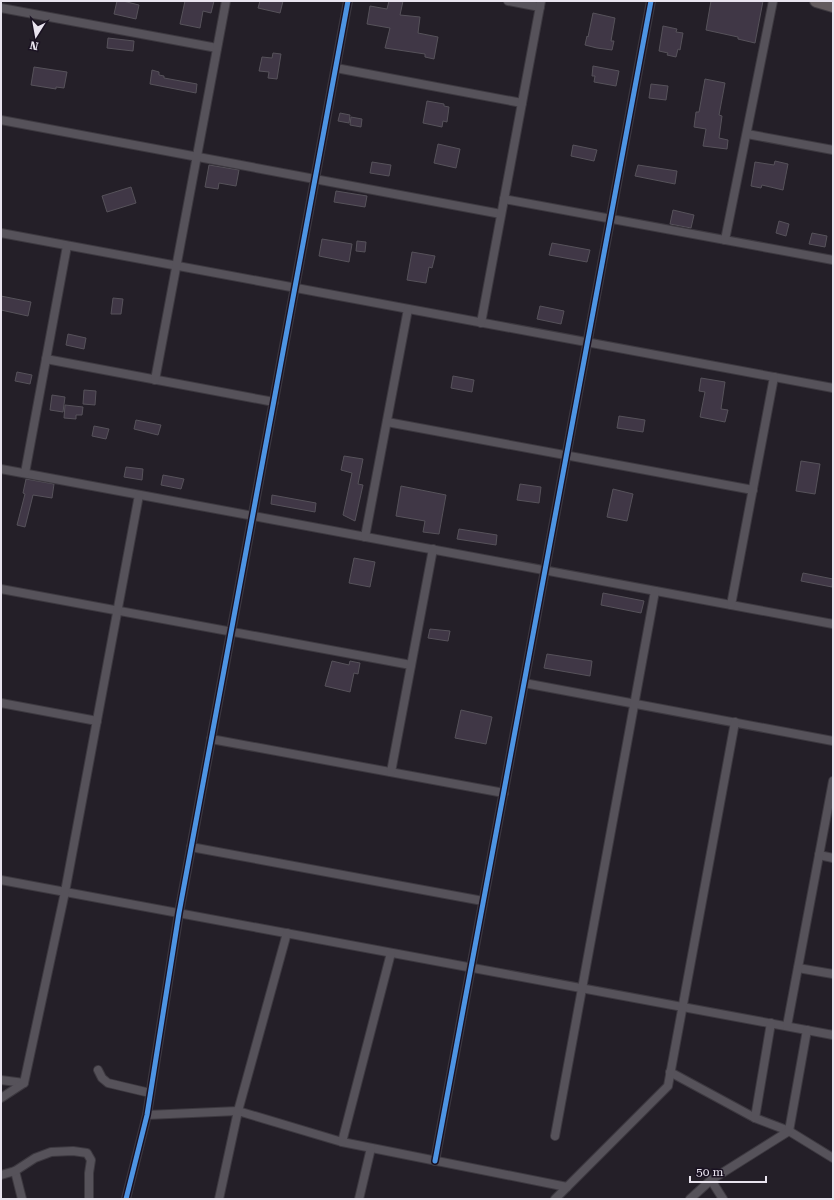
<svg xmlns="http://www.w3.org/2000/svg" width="834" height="1200" viewBox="0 0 834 1200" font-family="'Roboto Serif',serif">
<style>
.building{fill:#403746;stroke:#56525a}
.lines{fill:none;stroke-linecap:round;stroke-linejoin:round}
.minor-casing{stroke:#3d3940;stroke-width:10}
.primary-casing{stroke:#3d3940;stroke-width:14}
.minor{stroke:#56525a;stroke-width:8}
.primary{stroke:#635b5e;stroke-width:12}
.cycleway-casing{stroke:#1a1222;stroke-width:8}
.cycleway{stroke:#4d94e3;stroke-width:5}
</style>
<rect width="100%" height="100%" fill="#241f28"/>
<g class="building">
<polygon points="117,1 123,1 139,5 136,19 114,14"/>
<polygon points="185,1 214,1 211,13 203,11 200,28 180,24"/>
<polygon points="260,1 283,1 280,13 258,8"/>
<polygon points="389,1 403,1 400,15 420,17 418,33 438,37 434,59 425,57 425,54 385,48 390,28 367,24 370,6 387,9"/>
<polygon points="711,1 763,1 755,43 738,39 738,37 706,30"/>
<polygon points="593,13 615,18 611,41 614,41 612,50 597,48 585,45 587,36 588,37"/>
<polygon points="663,26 677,29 676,32 683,33 680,50 678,49 676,57 667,55 668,53 659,51"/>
<polygon points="108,38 134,41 133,51 107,48"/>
<polygon points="273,53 281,54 277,79 268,78 269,72 259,71 262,57 272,58"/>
<polygon points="593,66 619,71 616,86 594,82 595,76 592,76"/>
<polygon points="34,67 67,72 64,88 56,87 56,89 31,85"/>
<polygon points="152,70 159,72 159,75 164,76 164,78 197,84 196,93 150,84"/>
<polygon points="705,79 725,83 719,115 722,116 719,138 728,140 727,149 703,146 706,129 694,127 696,112 699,112"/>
<polygon points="651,84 668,86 666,100 649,98"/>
<polygon points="427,101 444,104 444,106 449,107 447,122 443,121 442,127 423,123"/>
<polygon points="340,113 350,115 349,123 338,121"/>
<polygon points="351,117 362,119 361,127 350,125"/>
<polygon points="438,144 460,149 456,168 434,163"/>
<polygon points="573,145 597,150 594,161 571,156"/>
<polygon points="775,161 788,164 783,190 762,185 761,188 751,186 755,162 774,165"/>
<polygon points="372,162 391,165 389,176 370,173"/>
<polygon points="209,165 239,170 236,186 219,183 218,189 205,187"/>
<polygon points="638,165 677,171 675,184 635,176"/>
<polygon points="131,187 136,203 107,212 102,196"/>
<polygon points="336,191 367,196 365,207 334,202"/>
<polygon points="673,210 694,215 691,228 670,224"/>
<polygon points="779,221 789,224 786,236 776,233"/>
<polygon points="812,233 827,236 825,247 809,244"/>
<polygon points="322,239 352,244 349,262 319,256"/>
<polygon points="357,241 366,242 365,252 356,251"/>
<polygon points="552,243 590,250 587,262 549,255"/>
<polygon points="412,252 435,256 432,268 429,267 426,283 407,280"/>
<polygon points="1,296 31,302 28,316 1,310"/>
<polygon points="113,298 123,299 121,314 111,314"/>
<polygon points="540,306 564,311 561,324 537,319"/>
<polygon points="68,334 86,338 84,349 66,345"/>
<polygon points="17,372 32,375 30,384 15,381"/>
<polygon points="453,376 474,380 472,392 451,388"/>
<polygon points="701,378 725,382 721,409 728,410 725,422 700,417 705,392 699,391"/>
<polygon points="84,390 96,391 95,405 83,404"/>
<polygon points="52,395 65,397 63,412 50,410"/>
<polygon points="65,405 83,407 82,415 76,415 76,419 64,418"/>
<polygon points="619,416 645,420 643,432 617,428"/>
<polygon points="136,420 161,425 158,435 134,429"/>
<polygon points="94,426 109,429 106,439 92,436"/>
<polygon points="344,456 363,459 358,484 363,485 355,521 343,515 352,473 341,470"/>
<polygon points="801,461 820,464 815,494 796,491"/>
<polygon points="126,467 143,469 142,480 124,477"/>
<polygon points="163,475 184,479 181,489 161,485"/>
<polygon points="26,479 54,484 52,498 33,495 25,527 17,525 25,494 23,493"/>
<polygon points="520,484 541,487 539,503 517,500"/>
<polygon points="401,486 446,495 439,534 423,532 425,521 396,516"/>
<polygon points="613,489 633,494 627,521 607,517"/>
<polygon points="272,495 316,503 315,512 271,504"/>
<polygon points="459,529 497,535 496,545 457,539"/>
<polygon points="354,558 375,562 370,587 349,583"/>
<polygon points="803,573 833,579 832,587 801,581"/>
<polygon points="603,593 644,601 641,613 601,605"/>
<polygon points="430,629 450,631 448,641 428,638"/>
<polygon points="547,654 592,661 590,676 544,668"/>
<polygon points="332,661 349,665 350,661 360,663 358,674 354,673 350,692 325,686"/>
<polygon points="461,710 492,717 486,744 455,738"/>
</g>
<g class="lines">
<defs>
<g id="minor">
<polyline points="508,1 540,7"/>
<polyline points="1,8 217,48"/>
<polyline points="336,68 522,103"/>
<polyline points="1,120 501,214"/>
<polyline points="747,134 833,150"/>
<polyline points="504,199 833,260"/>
<polyline points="1,233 833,388"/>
<polyline points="725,240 773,1"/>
<polyline points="481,323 541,1"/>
<polyline points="46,359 274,402"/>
<polyline points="155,380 226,1"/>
<polyline points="387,422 753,490"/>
<polyline points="1,469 833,624"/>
<polyline points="25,473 67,246"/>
<polyline points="365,537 408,309"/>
<polyline points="1,589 411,665"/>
<polyline points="731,605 774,377"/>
<polyline points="524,683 833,741"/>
<polyline points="1,703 97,721"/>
<polyline points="211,739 504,793"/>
<polyline points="391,772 433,549"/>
<polyline points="191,847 483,901"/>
<polyline points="819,855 833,858"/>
<polyline points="1,880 833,1035"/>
<polyline points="798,968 833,974"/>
<polyline points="787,1026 833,781"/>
<polyline points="98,1070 102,1078 108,1083 150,1093"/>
<polyline points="670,1072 755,1118 789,1131 833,1158"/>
<polyline points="1,1080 24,1083"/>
<polyline points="1,1098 24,1083 65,892 139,495"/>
<polyline points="147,1115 238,1111 342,1142 567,1187"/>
<polyline points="755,1118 771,1023"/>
<polyline points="555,1136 655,591"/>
<polyline points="342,1142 391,953"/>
<polyline points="435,1161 651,1"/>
<polyline points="15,1171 22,1199"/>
<polyline points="1,1175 15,1171 35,1158 51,1152 73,1151 87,1153 91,1160 89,1173 89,1199"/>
<polyline points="711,1180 723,1199"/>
<polyline points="126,1199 147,1115 179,913 348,1"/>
<polyline points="219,1199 238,1111 287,933"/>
<polyline points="359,1199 371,1148"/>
<polyline points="555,1199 668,1086 735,722"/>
<polyline points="690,1199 711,1180 789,1131 807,1030"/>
</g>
<polyline id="primary" points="816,1 833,6"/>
</defs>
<use href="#minor" class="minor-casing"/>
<use href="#primary" class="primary-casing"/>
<use href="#minor" class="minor"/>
<use href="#primary" class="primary"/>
<defs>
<g id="cycleway">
<polyline points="435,1161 651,1"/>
<polyline points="126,1199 147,1115 179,913 348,1"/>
</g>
</defs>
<use href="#cycleway" class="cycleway-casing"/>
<use href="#cycleway" class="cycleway"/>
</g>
<rect width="834" height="1200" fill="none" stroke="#e9e4ef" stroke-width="4"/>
<g transform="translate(36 36) rotate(191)" stroke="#1a1222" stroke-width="3" paint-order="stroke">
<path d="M0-3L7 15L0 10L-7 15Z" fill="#e9e4ef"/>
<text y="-6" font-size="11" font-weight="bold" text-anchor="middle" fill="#e9e4ef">N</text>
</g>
<path d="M690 1176v6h76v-6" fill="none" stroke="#e9e4ef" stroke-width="2"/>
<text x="696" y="1176" font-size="12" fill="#e9e4ef" stroke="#1a1222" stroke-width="3" paint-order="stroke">50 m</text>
</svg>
